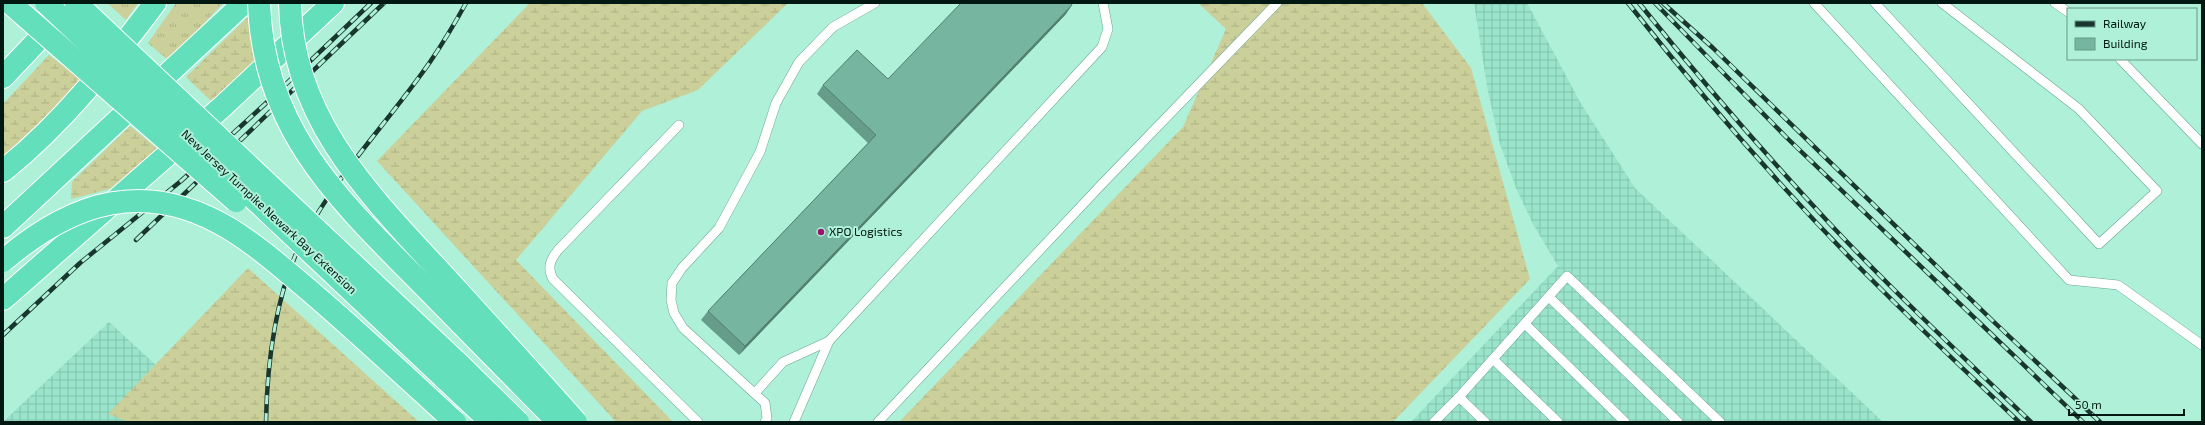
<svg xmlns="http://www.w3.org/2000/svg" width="2205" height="425" viewBox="0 0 2205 425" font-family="'Exo 2',sans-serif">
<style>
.industrial{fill:url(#industrial-grid)}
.grass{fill:url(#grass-tufts)}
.wetland{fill:url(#wetland-marsh)}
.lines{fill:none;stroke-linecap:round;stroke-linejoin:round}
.service-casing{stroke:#67a692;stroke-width:10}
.motorway-casing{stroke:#fff;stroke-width:24}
.service{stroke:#fff;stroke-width:9}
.motorway{stroke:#63dfbb;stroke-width:22}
.rail-casing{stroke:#19372e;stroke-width:4.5}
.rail{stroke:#aff0d9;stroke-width:3;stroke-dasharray:9;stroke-linecap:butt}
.motorway-bridge-casing{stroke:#fff;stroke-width:24;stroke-linecap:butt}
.motorway-bridge{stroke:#63dfbb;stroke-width:22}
.wall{fill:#659c8a}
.shaded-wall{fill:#537f70}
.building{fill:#76b5a0;stroke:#537f70}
.poi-dot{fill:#9c1465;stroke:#aff0d9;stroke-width:1.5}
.labels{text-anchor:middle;stroke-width:4;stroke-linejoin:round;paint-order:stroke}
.street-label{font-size:12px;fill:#001811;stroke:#aff0d9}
.poi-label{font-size:12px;fill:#001811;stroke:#aff0d9;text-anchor:start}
</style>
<defs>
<pattern id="industrial-grid" width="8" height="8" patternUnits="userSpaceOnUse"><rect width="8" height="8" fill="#9ae4cb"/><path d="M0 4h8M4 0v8" fill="none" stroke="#83c3ad"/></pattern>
<pattern id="grass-tufts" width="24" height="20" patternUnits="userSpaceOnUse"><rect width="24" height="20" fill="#cbcf99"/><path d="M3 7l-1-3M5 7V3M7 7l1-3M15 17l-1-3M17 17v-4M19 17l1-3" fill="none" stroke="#adb183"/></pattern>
<pattern id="wetland-marsh" width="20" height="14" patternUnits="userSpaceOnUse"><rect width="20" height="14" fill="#cbcf99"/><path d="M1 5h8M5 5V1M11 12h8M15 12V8" fill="none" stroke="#adb183"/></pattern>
</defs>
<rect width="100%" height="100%" fill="#aff0d9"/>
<g class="industrial">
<polygon points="1474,3 1527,3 1580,102 1635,188 1883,422 1411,422 1558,266 1533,224 1516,188 1500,144 1488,92"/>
<polygon points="109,322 218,422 3,422"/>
</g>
<g class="grass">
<polygon points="107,3 138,3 126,20"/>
<polygon points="176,3 223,3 169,61 148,43"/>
</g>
<g class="wetland">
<polygon points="530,3 788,3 698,90 642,111 516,260 673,422 616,422 377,161"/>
<polygon points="1198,3 1422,3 1471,68 1530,279 1393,422 899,422 1183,127 1226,29"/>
<polygon points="250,15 256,63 213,103 186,77"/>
<polygon points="49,55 84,82 3,159 3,104"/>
<polygon points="130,126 159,150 117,187 71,199 72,182"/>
<polygon points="248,268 419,422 129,422 108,414"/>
</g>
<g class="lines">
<defs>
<g id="service">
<polyline points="1814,3 2069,280 2118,285 2202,345"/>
<polyline points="1875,3 2099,244 2157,191 2079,109 1942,3"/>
<polyline points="2055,3 2068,12"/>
<polyline points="2120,59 2202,144"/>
<path d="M679,125l-121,125c-8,10 -11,18 -5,29l145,143"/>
<polyline points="1549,297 1678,422"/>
<polyline points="1525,324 1625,422"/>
<polyline points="1493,359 1558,422"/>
<polyline points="755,393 783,362 829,341"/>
<polyline points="765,422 767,418 765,403 683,328 674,313 671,300 672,283 682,268 719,228 760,152 776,103 799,62 833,27 875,3"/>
<polyline points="794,422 829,341 1102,47 1108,29 1103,3"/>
<polyline points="878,422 1102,184 1277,3"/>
<polyline points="1434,422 1459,397"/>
<polyline points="1485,422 1459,397 1567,276 1720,422"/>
</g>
<g id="motorway">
<polyline points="3,77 73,3"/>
<path d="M3,171c60,-48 106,-107 152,-168"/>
<polyline points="3,227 244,3"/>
<polyline points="3,299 222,107 333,3"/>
</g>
</defs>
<use href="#service" class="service-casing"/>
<use href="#motorway" class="motorway-casing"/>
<use href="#service" class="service"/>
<use href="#motorway" class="motorway"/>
<defs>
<g id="rail">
<path d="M1628,3c79,100 163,197 254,287 45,45 91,88 137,132"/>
<path d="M1639,3c61,76 125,150 192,222 64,68 132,132 200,197"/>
<polyline points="1655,3 1786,137 2083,422"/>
<polyline points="1663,3 1713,48 1995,323 2100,422"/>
<polyline points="136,240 384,3"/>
<polyline points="3,335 80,263 181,181 264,105 371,3"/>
<path d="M266,422c1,-60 10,-132 38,-185 34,-64 85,-116 126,-175 13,-19 25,-39 36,-59"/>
</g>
</defs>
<use href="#rail" class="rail-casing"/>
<use href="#rail" class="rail"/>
<defs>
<g id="motorway-bridge">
<polyline points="10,3 236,201"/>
<polyline points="46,3 491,422"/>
<polyline points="76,3 460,365 518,422"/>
<path d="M259,3c4,127 80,197 163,281 45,46 91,92 136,138"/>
<path d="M290,3c2,123 90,202 167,287 40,44 80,88 119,132"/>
<path d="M3,261c70,-60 143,-83 227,-32 29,18 55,41 81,63 49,42 96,86 144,130"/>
</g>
</defs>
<use href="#motorway-bridge" class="motorway-bridge-casing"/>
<use href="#motorway-bridge" class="motorway-bridge"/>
</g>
<polygon class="wall" points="1066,14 739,355 701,320 708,311 868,143 817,94 823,85 888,79"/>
<polygon class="shaded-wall" points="1072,5 1066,14 739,355 745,346"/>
<polygon class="building" points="961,3 1071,3 1072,5 745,346 708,311 876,135 823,85 857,50 888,79"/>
<circle class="poi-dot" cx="821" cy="232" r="4"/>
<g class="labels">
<g class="street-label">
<text transform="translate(269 212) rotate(43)" y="4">New Jersey Turnpike Newark Bay Extension</text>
</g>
<g class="poi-label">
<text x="829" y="236">XPO Logistics</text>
</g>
</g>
<rect width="2205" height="425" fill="none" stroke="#001811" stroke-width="8"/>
<rect x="2067" y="8" width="130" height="52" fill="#aff0d9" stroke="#699a89"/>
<rect x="2075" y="21" width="20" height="6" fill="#19372e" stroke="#699a89"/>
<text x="2103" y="28" font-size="12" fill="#001811">Railway</text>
<rect x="2075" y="38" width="20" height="12" fill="#76b5a0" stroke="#699a89"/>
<text x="2103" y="48" font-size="12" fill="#001811">Building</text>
<path d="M2069 409v6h115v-6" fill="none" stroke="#001811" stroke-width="2"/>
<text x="2075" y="409" font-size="12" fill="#001811" stroke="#aff0d9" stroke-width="3" paint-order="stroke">50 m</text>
</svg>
